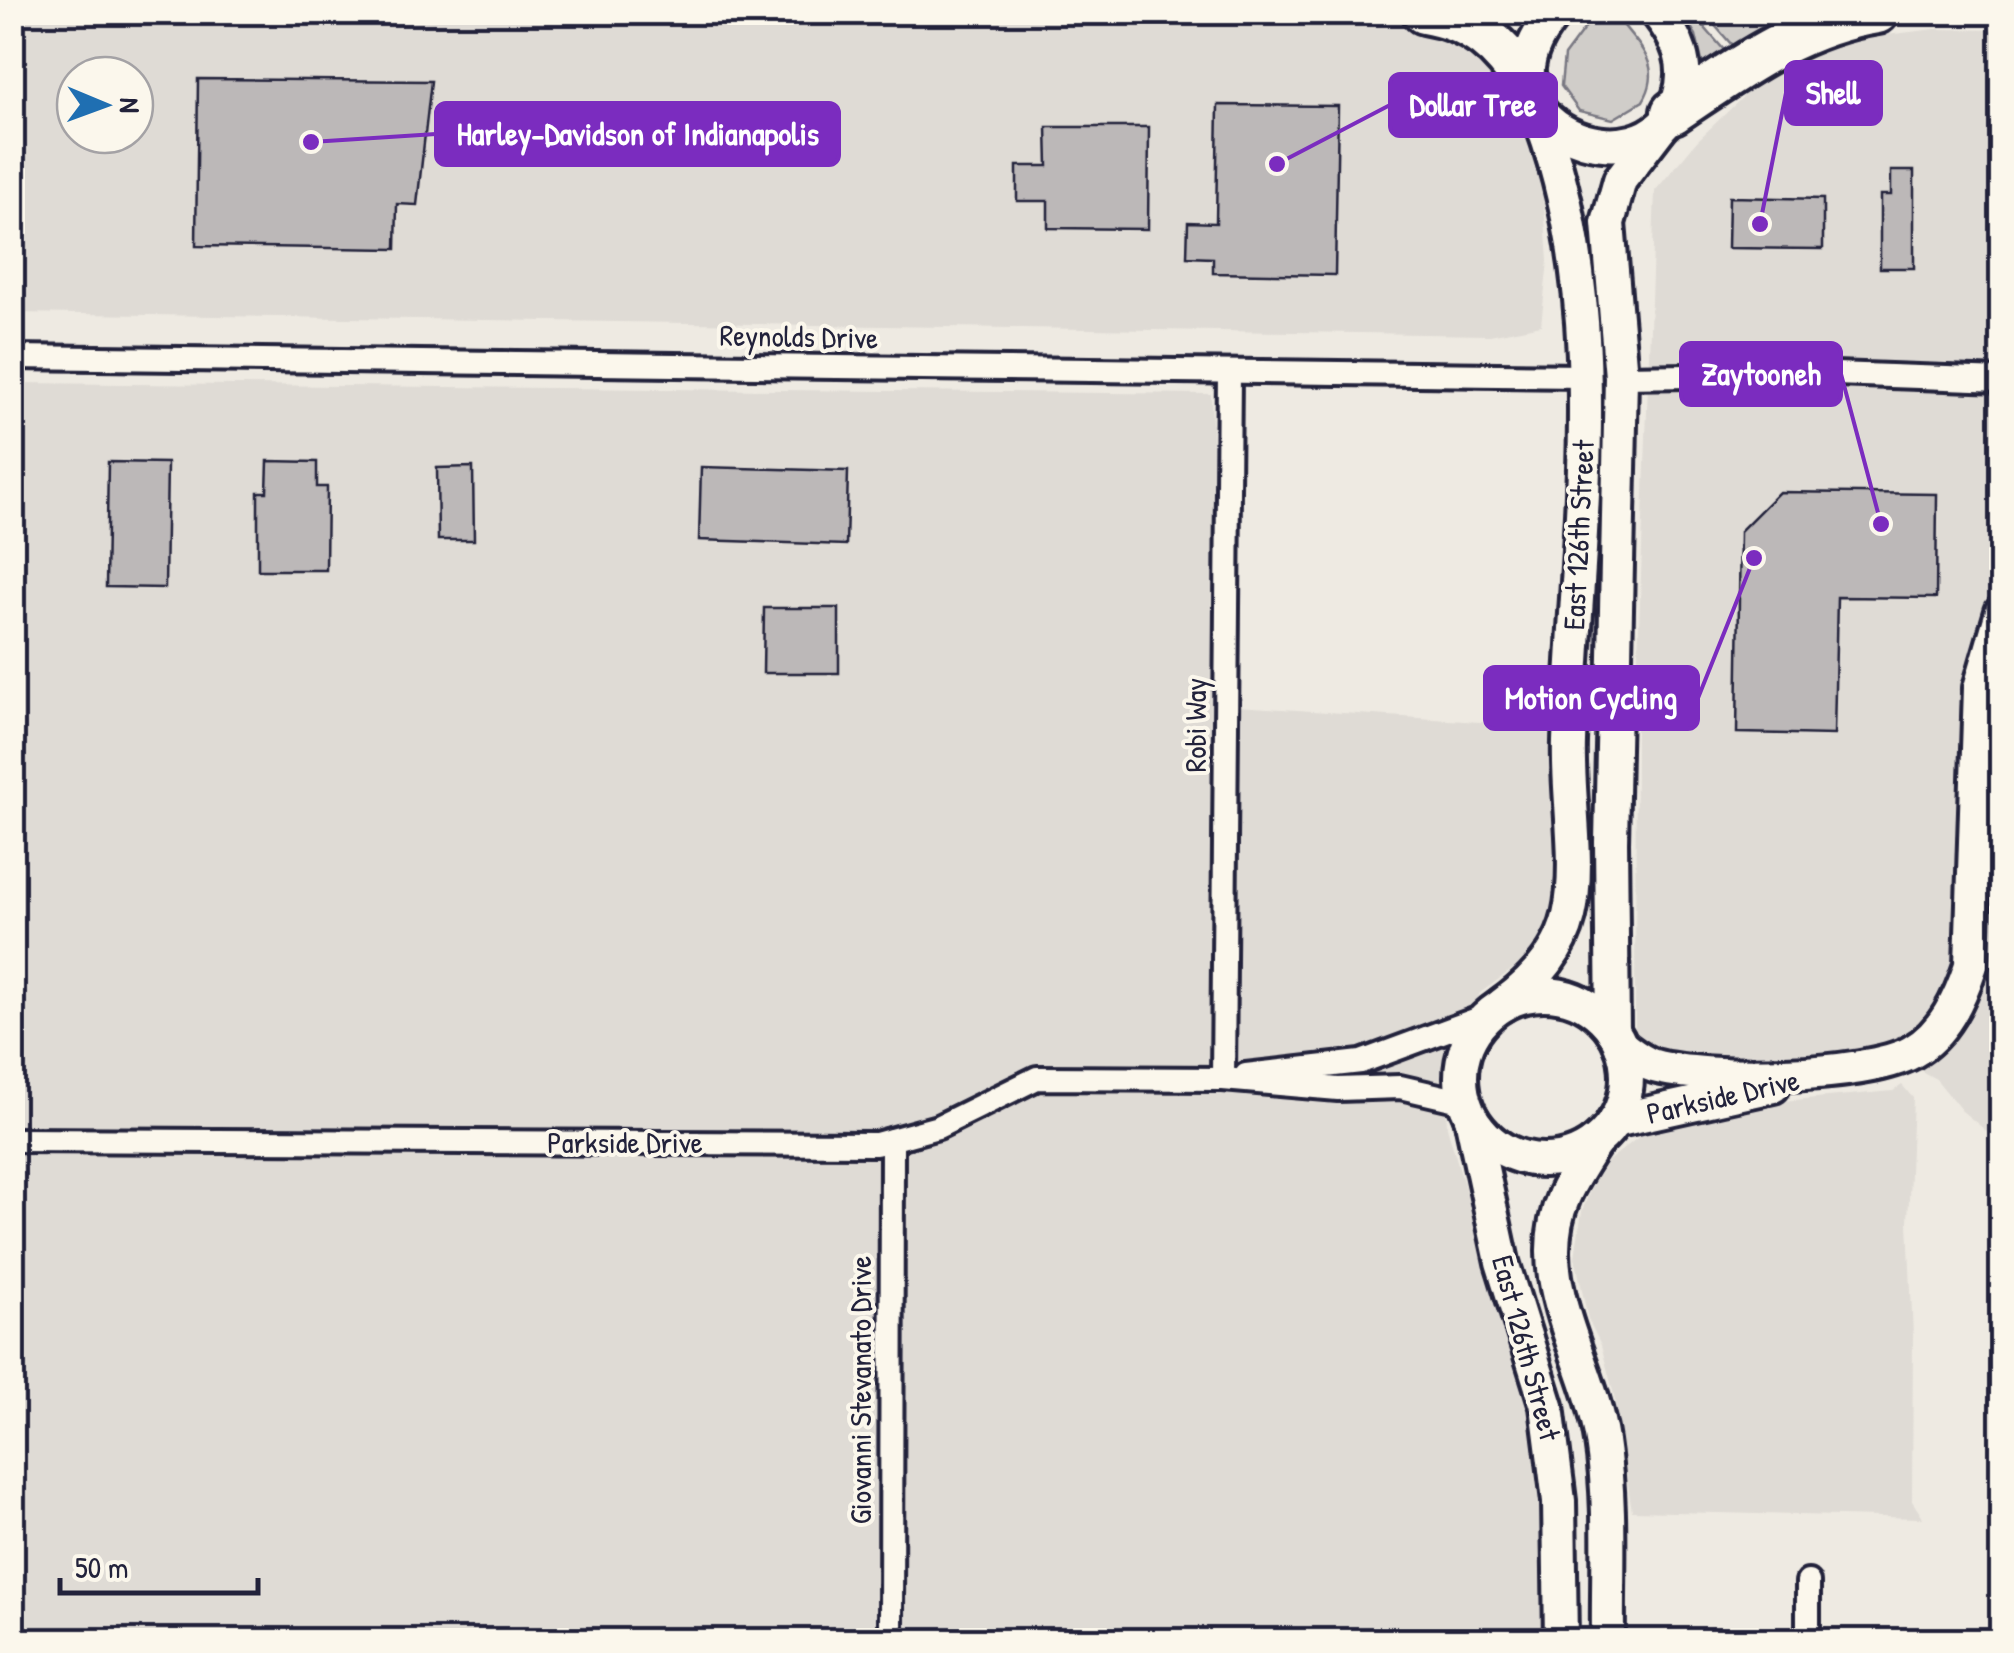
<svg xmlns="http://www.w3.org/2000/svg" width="2014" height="1653" viewBox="0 0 2014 1653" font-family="'Patrick Hand',sans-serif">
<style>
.built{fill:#dfdbd5;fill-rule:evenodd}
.green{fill:#d0cdc9;stroke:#797882;stroke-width:2.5}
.building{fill:#bcb8b8;stroke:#22223b;stroke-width:2.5}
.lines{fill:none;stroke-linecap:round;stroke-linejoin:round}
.street-casing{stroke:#22223b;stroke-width:30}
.secondary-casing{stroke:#22223b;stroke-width:40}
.highway-casing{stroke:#22223b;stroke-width:50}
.street{stroke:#fbf7ec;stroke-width:22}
.secondary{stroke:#fbf7ec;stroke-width:32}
.highway{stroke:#fbf7ec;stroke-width:42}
.labels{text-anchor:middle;stroke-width:8;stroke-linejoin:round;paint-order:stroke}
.street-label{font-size:30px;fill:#22223b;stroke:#fbf7ec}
.leader{fill:none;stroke:#7b2cbf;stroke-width:4}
.callout-dot{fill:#7b2cbf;stroke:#fbf7ec;stroke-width:4}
.callout{fill:#7b2cbf;stroke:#7b2cbf;stroke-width:4}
.callout-label{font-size:32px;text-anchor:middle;font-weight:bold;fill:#fff}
</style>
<rect width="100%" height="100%" fill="#eeeae2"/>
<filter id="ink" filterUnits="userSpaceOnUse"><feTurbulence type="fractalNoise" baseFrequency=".01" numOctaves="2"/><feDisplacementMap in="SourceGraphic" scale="20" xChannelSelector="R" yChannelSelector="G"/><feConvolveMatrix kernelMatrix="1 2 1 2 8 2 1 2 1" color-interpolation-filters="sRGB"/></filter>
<g filter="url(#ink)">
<g class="built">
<path d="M885,12l489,6 85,18 76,43 13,182 -7,64 -51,10 -1477,-22v-300zM75,75h60v60h-60z"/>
<polygon points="1935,29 2001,30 2001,1143 1962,1111 1936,1079 1884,1051 1692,1060 1648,1049 1635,1031 1636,712 1655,191 1697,141 1748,92 1812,44"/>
<polygon points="13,383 1211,394 1222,705 1555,727 1558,786 1551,918 1529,957 1480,993 1444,1070 1447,1127 1532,1415 1547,1534 1547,1640 13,1640"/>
<polygon points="1902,1085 1913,1098 1908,1222 1913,1336 1912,1501 1923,1518 1632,1511 1614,1395 1601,1345 1588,1319 1575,1257 1582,1211 1593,1184 1608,1161 1640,1136 1688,1117 1730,1106 1893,1091"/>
</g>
<g class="green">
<path d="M1596,13h18c20,29 52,50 29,88l-30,18 -34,-8 -18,-25 3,-30z"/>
<polygon points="1682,13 1692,13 1724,50 1723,61 1704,71 1696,35"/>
<polygon points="1704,13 1818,13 1743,47 1732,45"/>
</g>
<g class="building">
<polygon points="198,79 431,81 417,205 397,204 396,249 196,246"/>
<polygon points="1218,105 1338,106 1335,275 1213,273 1213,258 1187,257 1188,222 1216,223"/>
<polygon points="1047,127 1149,127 1148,229 1048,228 1048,201 1017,201 1017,166 1048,166"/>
<polygon points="1891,171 1914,171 1914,268 1880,268 1880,195 1891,195"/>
<polygon points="1729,197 1823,199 1823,249 1728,248"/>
<polygon points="268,461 317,462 317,487 327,487 326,570 258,570 258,492 267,492"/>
<polygon points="108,462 167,463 165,588 106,587"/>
<polygon points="473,467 474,540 438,540 437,468"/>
<polygon points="701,467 848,471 846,545 699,540"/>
<polygon points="1779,492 1937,494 1936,598 1837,597 1834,735 1737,733 1740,531"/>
<polygon points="764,608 839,608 839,673 763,673"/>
</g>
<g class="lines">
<defs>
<g id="street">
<polyline points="12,357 1585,376"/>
<polyline points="1621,377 1835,374 2002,380"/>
<polyline points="1246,1075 1361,1062 1488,1015"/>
<polyline points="1223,1079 1229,372"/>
<polyline points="12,1140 876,1144 938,1127 1037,1078 1223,1079 1338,1089 1400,1087 1465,1102"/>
<polyline points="891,1640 892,1140"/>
<polyline points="1808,1640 1808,1582"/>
</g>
<g id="secondary">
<path d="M1556,12c-99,113 91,184 123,86 11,-34 -1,-59 -22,-86"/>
<circle cx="1544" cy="1077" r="83"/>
<path d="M1502,1005c30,-22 58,-51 67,-89 12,-51 -2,-119 0,-174 7,-210 47,-435 -34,-637"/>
<polyline points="1613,1031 1611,842 1621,377 1608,223 1620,180 1659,129"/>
<path d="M1621,1046c11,8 20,16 33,20 51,14 212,12 258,-14 32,-18 48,-54 59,-87l9,-277 22,-76"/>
<polyline points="1471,1117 1502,1262 1547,1406 1559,1501 1561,1640"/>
<polyline points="1614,1121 1773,1086"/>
<path d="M1595,1143c-11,17 -23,35 -31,53 -36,82 26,164 38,245 10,65 5,133 6,199"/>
</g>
<g id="highway">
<path d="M1424,12c50,8 78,34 104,75"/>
<path d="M1673,112c64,-43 125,-88 204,-100"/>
</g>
</defs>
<use href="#street" class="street-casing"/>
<use href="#secondary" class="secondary-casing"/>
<use href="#highway" class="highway-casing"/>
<use href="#street" class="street"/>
<use href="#secondary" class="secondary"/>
<use href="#highway" class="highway"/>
</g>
</g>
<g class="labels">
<g class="street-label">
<text transform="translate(799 337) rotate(1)" y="10">Reynolds Drive</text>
<text transform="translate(1579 535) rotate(-87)" y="10">East 126th Street</text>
<text transform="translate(1196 725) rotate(-90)" y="10">Robi Way</text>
<text transform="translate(1723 1097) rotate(-13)" y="10">Parkside Drive</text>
<text x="625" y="1153">Parkside Drive</text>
<text transform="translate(1526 1348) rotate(75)" y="10">East 126th Street</text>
<text transform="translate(861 1390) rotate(-90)" y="10">Giovanni Stevanato Drive</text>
</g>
</g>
<path class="leader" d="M1760 224L1786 93M1277 164L1390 105M311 142L436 134M1881 524L1841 374M1754 558L1698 698"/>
<g class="callout-dot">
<circle cx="1760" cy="224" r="10"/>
<circle cx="1277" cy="164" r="10"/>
<circle cx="311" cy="142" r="10"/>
<circle cx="1881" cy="524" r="10"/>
<circle cx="1754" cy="558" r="10"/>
</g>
<g class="callout">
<rect x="1786" y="62" width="95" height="62" rx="10"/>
<rect x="1390" y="74" width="166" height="62" rx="10"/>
<rect x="436" y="103" width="403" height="62" rx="10"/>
<rect x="1681" y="343" width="160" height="62" rx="10"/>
<rect x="1485" y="667" width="213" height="62" rx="10"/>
</g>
<g class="callout-label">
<text x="1833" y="104">Shell</text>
<text x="1473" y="116">Dollar Tree</text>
<text x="638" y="145">Harley-Davidson of Indianapolis</text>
<text x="1761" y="385">Zaytooneh</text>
<text x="1591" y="709">Motion Cycling</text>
</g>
<rect width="2014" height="1653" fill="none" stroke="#fbf7ec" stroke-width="50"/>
<rect x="25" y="25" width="1964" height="1603" fill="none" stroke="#22223b" stroke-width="4" filter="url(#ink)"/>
<g transform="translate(105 105) rotate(91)"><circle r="48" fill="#fbf7ec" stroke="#a4a2a5" stroke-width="2.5"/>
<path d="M0-8L18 38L0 25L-18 38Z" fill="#1f6fb2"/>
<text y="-15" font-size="28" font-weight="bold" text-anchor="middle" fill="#22223b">N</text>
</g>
<path d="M60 1578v15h198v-15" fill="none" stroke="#22223b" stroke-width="5"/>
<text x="75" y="1578" font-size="30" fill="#22223b" stroke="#fbf7ec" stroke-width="8" paint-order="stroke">50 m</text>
</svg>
